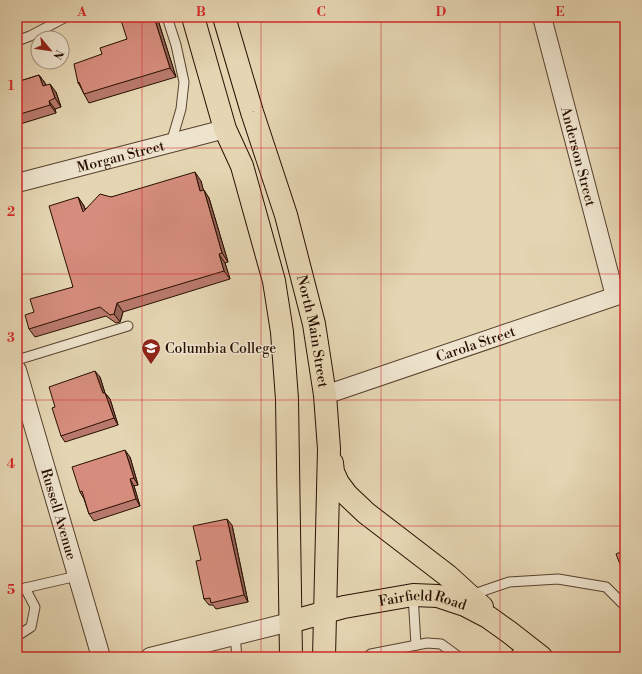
<svg xmlns="http://www.w3.org/2000/svg" width="642" height="674" viewBox="0 0 642 674" font-family="'Libre Bodoni',serif">
<style>
.lines{fill:none;stroke-linecap:round;stroke-linejoin:round}
.lane-casing{stroke:#57412d;stroke-width:11}
.street-casing{stroke:#57412d;stroke-width:20}
.primary-casing{stroke:#280f00;stroke-width:24}
.lane{stroke:#eee4ce;stroke-width:9}
.street{stroke:#eee4ce;stroke-width:18}
.primary{stroke:#e5d6b3;stroke-width:22}
.wall{fill:#b8796c;stroke:#280f00}
.shaded-wall{fill:#966358;stroke:#280f00}
.building{fill:#d68d7d;stroke:#280f00}
.grid{fill:none;stroke:#d62828;stroke-width:1;stroke-opacity:0.55}
.labels{text-anchor:middle;stroke-width:3;stroke-linejoin:round;paint-order:stroke}
.street-label{font-size:14px;fill:#280f00;stroke:#eee4ce}
.poi-label{font-size:14px;fill:#280f00;stroke:#eee4ce;text-anchor:start}
.neatline{fill:none;stroke:#d62828;stroke-width:1.5}
.grid-label{font-size:13px;text-anchor:middle;font-weight:bold;fill:#d62828}
</style>
<rect width="100%" height="100%" fill="#e5d6b3"/>
<filter id="stains"><feTurbulence type="fractalNoise" baseFrequency=".005" numOctaves="4"/><feColorMatrix values="0 0 0 0 .2 0 0 0 0 .09 0 0 0 0 .02 0 0 0 .5 -.17"/></filter>
<radialGradient id="worn" r=".72"><stop offset=".6" stop-color="#630" stop-opacity="0"/><stop offset="1" stop-color="#630" stop-opacity=".3"/></radialGradient>
<g class="lines">
<defs>
<g id="lane">
<polyline points="167,17 176,45 184,82 181,109 171,143"/>
<polyline points="17,41 30,36 66,17"/>
<polyline points="17,360 128,326"/>
<polyline points="25,588 77,576"/>
<polyline points="17,590 25,588 35,607 31,627 17,636"/>
<polyline points="413,595 416,645"/>
<polyline points="471,595 509,582 558,579 606,587 625,606"/>
<polyline points="235,636 237,657"/>
<polyline points="367,657 371,654 427,643 441,644 459,657"/>
<polyline points="513,657 527,645"/>
</g>
<g id="street">
<path id="s1" d="M542,17l73,279"/>
<path id="s2" d="M17,183l208,-54"/>
<path id="s3" d="M17,370l84,287"/>
<path id="s4" d="M325,395l300,-102"/>
<polyline points="150,657 290,622"/>
</g>
<g id="primary">
<polyline points="193,17 225,129 242,166 274,281 282,332 287,399 291,657"/>
<path id="s5" d="M224,17l28,95 34,103 28,109 11,71 4,54 -5,208"/>
<polyline points="332,463 333,472 338,483 347,495 366,513 448,576 482,607"/>
<path id="s6" d="M290,622l54,-15 69,-12 25,1 27,9 23,12 21,15 32,25"/>
</g>
</defs>
<use href="#lane" class="lane-casing"/>
<use href="#street" class="street-casing"/>
<use href="#primary" class="primary-casing"/>
<use href="#lane" class="lane"/>
<use href="#street" class="street"/>
<use href="#primary" class="primary"/>
</g>
<g class="wall">
<polygon points="157,17 176,77 89,103 84,94 80,86 78,83 102,54 127,39"/>
<polygon points="39,75 45,83 46,85 56,92 61,107 55,109 56,113 17,125 17,82"/>
<polygon points="201,181 203,190 209,198 228,262 225,263 230,279 123,312 120,322 116,323 106,316 35,337 29,329 34,312 73,287 78,197 84,206 85,209 111,197"/>
<polygon points="100,377 105,393 110,399 118,425 65,442 61,436"/>
<polygon points="130,457 138,485 134,486 140,506 94,521 89,514 84,499 80,492"/>
<polygon points="232,525 248,602 216,609 213,605 209,605 204,599 201,560"/>
<polygon points="17,541 21,553 17,554"/>
</g>
<g class="shaded-wall">
<polygon points="154,17 157,17 176,77 170,68"/>
<polygon points="39,75 45,83 49,95 43,86"/>
<polygon points="50,84 56,92 61,107 55,98"/>
<polygon points="49,101 55,109 56,113 50,105"/>
<polygon points="195,172 201,181 206,199 200,191"/>
<polygon points="204,190 209,198 228,262 222,253"/>
<polygon points="78,197 84,206 89,221 83,212"/>
<polygon points="219,254 225,263 230,279 224,271"/>
<polygon points="117,303 123,312 120,322 114,314"/>
<polygon points="95,371 100,377 107,400 103,393"/>
<polygon points="105,393 110,399 118,425 114,418"/>
<polygon points="125,450 130,457 138,485 134,478"/>
<polygon points="130,479 134,486 140,506 136,499"/>
<polygon points="227,519 232,525 248,602 244,595"/>
<polygon points="17,541 21,553 17,548"/>
</g>
<g class="building">
<polygon points="120,17 154,17 170,68 84,94 79,82 78,83 74,64 102,54 100,48 127,39"/>
<polygon points="39,75 43,86 50,84 55,98 49,101 50,105 17,115 17,82"/>
<polygon points="195,172 200,191 204,190 222,253 219,254 224,271 117,303 114,314 110,315 100,307 29,329 25,315 34,312 30,299 73,287 49,206 78,197 83,212 100,194 111,197"/>
<polygon points="95,371 103,393 105,393 114,418 61,436 52,408 55,407 49,387"/>
<polygon points="125,450 134,478 130,479 136,499 89,514 82,491 80,492 72,467"/>
<polygon points="227,519 244,595 211,603 210,598 204,599 196,561 201,560 193,526"/>
<polygon points="625,550 625,577 616,554"/>
</g>
<path class="grid" d="M142,17v640M261,17v640M381,17v640M500,17v640M17,148h608M17,274h608M17,400h608M17,526h608"/>
<defs>
<symbol id="university-pin" viewBox="-11 -11 22 30"><path d="M0 17L-7.5 6A9.5 9.5 0 1 1 7.5 6Z" fill="#8f2418" stroke="#eee4ce"/><path d="M0-5L7-2L0 1L-7-2ZM-4 1L0 2.5L4 1V4Q0 6-4 4Z" fill="#fff"/></symbol>
</defs>
<g fill-rule="evenodd">
<use href="#university-pin" x="140" y="337" width="22" height="30"/>
</g>
<g class="labels">
<g class="street-label">
<text dy="5" stroke="none"><textPath href="#s2" startOffset="107">Morgan Street</textPath></text>
<text dy="5" stroke="none"><textPath href="#s1" startOffset="144">Anderson Street</textPath></text>
<text dy="5" stroke="none"><textPath href="#s5" startOffset="327">North Main Street</textPath></text>
<text dy="5" stroke="none"><textPath href="#s4" startOffset="159">Carola Street</textPath></text>
<text dy="5" stroke="none"><textPath href="#s3" startOffset="150">Russell Avenue</textPath></text>
<text dy="5" stroke="none"><textPath href="#s6" startOffset="136">Fairfield Road</textPath></text>
</g>
<g class="poi-label">
<text x="165" y="353">Columbia College</text>
</g>
</g>
<rect width="642" height="674" fill="none" stroke="#e5d6b3" stroke-width="44"/>
<g transform="translate(50 50) rotate(119)"><circle r="19" fill="#eee4ce" stroke="#9f8f7c"/>
<path d="M0-3L7 15L0 10L-7 15Z" fill="#8f2418"/>
<text y="-6" font-size="11" font-weight="bold" text-anchor="middle" fill="#280f00">N</text>
</g>
<rect x="22" y="22" width="598" height="630" class="neatline"/>
<g class="grid-label">
<text x="82" y="16">A</text>
<text x="201" y="16">B</text>
<text x="321" y="16">C</text>
<text x="441" y="16">D</text>
<text x="560" y="16">E</text>
<text x="11" y="90">1</text>
<text x="11" y="216">2</text>
<text x="11" y="342">3</text>
<text x="11" y="468">4</text>
<text x="11" y="594">5</text>
</g>
<rect width="100%" height="100%" filter="url(#stains)"/>
<rect width="100%" height="100%" fill="url(#worn)"/>
</svg>
